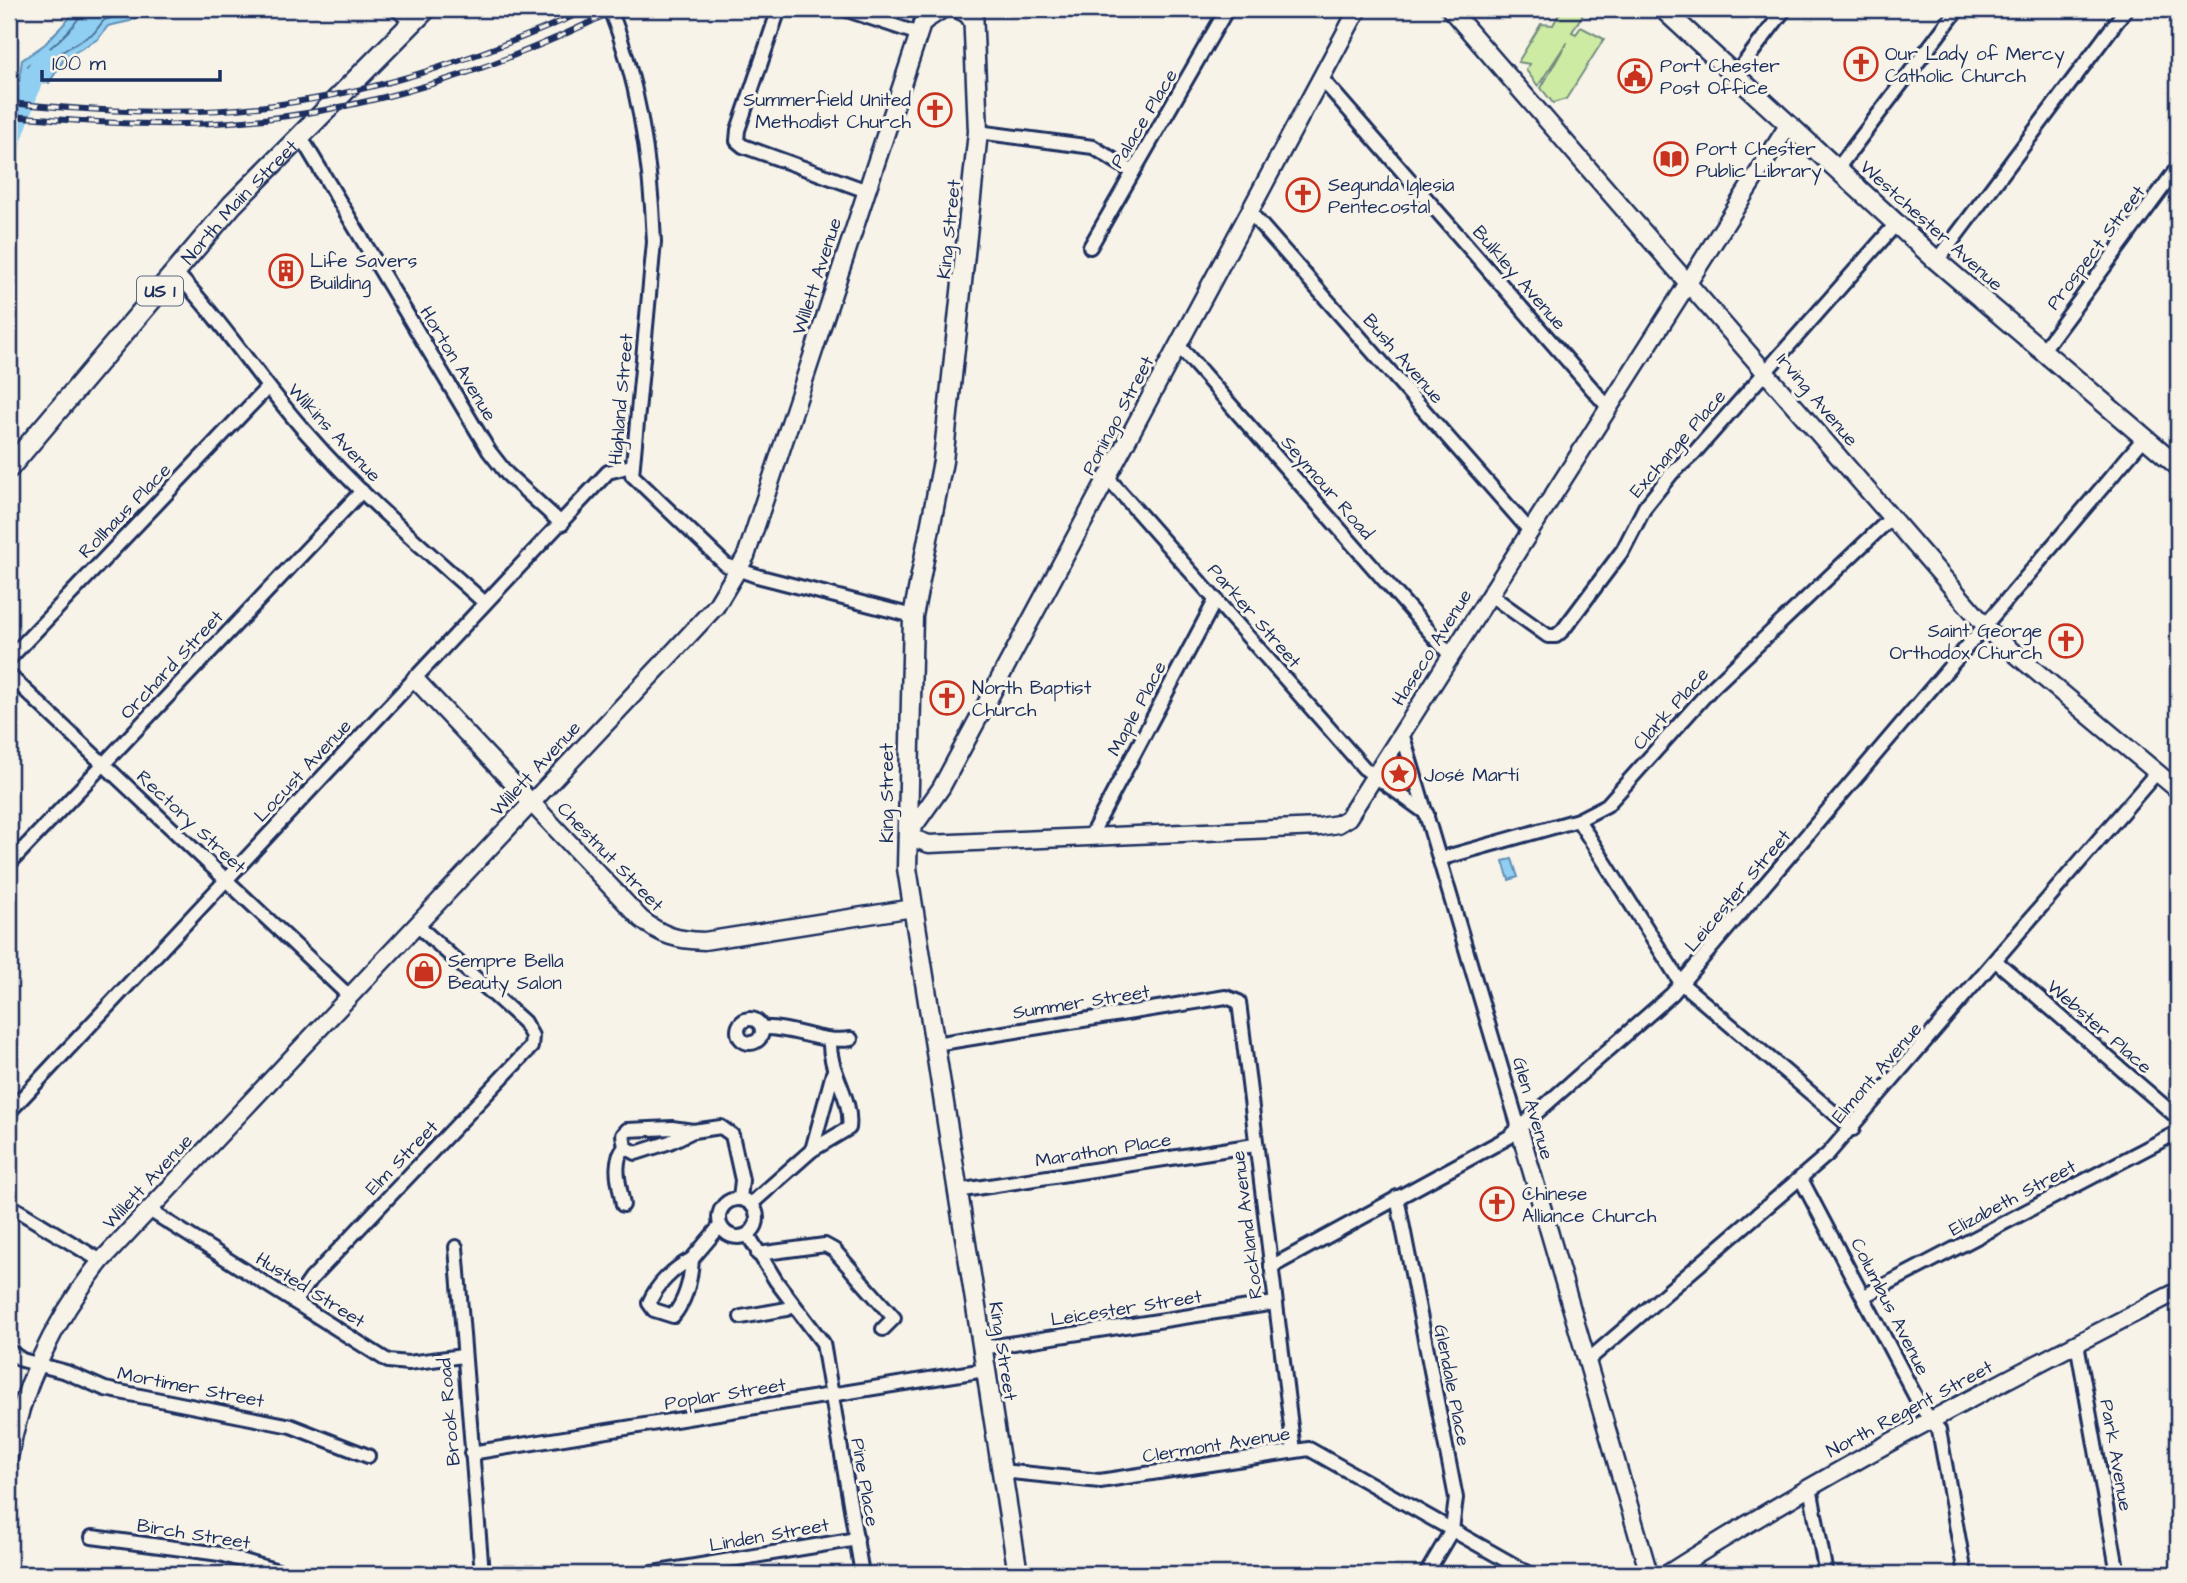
<svg xmlns="http://www.w3.org/2000/svg" width="2187" height="1583" viewBox="0 0 2187 1583" font-family="'Architects Daughter',sans-serif">
<style>
.green{fill:#cdeba2;stroke:#748d80;stroke-width:2}
.water{fill:#90cff1;stroke:#618fb6;stroke-width:2}
.lines{fill:none;stroke-linecap:round;stroke-linejoin:round}
.shore{stroke:#4a6f99;stroke-width:2}
.river{stroke:#90cff1;stroke-width:21}
.minor-casing{stroke:#1b2f5e;stroke-width:18}
.tertiary-casing{stroke:#1b2f5e;stroke-width:21}
.secondary-casing{stroke:#1b2f5e;stroke-width:23}
.primary-casing{stroke:#1b2f5e;stroke-width:24}
.minor{stroke:#f7f3e8;stroke-width:12}
.tertiary{stroke:#f7f3e8;stroke-width:16}
.secondary{stroke:#f7f3e8;stroke-width:18}
.primary{stroke:#f7f3e8;stroke-width:19}
.rail-casing{stroke:#1b2f5e;stroke-width:6}
.rail{stroke:#f7f3e8;stroke-width:3.5;stroke-dasharray:10;stroke-linecap:butt}
.labels{text-anchor:middle;stroke-width:6;stroke-linejoin:round;paint-order:stroke}
.shield{fill:#f7f3e8;stroke:#5d6a87;stroke-width:2}
.shield-label{font-size:18px;font-weight:bold;fill:#1b2f5e}
.poi-label{font-size:19px;fill:#1b2f5e;stroke:#f7f3e8;text-anchor:start}
.street-label{font-size:19px;fill:#1b2f5e;stroke:#f7f3e8}
</style>
<rect width="100%" height="100%" fill="#f7f3e8"/>
<filter id="ink" filterUnits="userSpaceOnUse"><feTurbulence type="fractalNoise" baseFrequency=".0143" numOctaves="2"/><feDisplacementMap in="SourceGraphic" scale="14" xChannelSelector="R" yChannelSelector="G"/><feConvolveMatrix kernelMatrix="1 2 1 2 8 2 1 2 1" color-interpolation-filters="sRGB"/></filter>
<g filter="url(#ink)">
<g class="green">
<polygon points="1562,9 1586,9 1572,32 1576,34 1581,27 1604,39 1566,99 1553,103 1541,88 1567,42 1538,86 1526,70 1530,64 1518,62 1541,24 1553,25"/>
<polygon points="1396,756 1404,761 1411,790 1387,774"/>
</g>
<g class="water">
<polygon points="78,9 151,9 130,21 108,26 98,39 65,58 49,83 19,81 22,60 45,44"/>
<polygon points="1512,859 1518,877 1509,880 1503,861"/>
</g>
<g class="lines">
<path class="shore" d="M82,9c-2,17 -39,45 -54,56v8l17,2 15,-22 34,-20 10,-13 35,-11"/>
<polyline class="river" points="9,146 33,77 46,58"/>
<defs>
<g id="minor">
<path d="M610,9c29,73 41,155 44,233l-22,233 94,90 31,11 156,40"/>
<polyline points="779,9 738,130 737,141 743,146 867,191"/>
<polyline points="844,9 919,34"/>
<polyline points="1735,75 1785,9"/>
<polyline points="1321,78 1608,407"/>
<polyline points="978,132 1093,147 1133,172"/>
<polyline points="299,134 489,451 507,474 562,524"/>
<polyline points="1837,169 1958,9"/>
<polyline points="1249,211 1530,531"/>
<polyline points="1090,247 1227,9"/>
<polyline points="1937,261 2126,9"/>
<path d="M175,272c49,51 87,112 135,165 52,60 115,112 174,165"/>
<polyline points="1178,345 1450,655"/>
<polyline points="2043,350 2178,167"/>
<polyline points="1107,477 1364,768 1427,814"/>
<polyline points="1489,594 1548,636 1556,636 1563,630 1623,550 1645,507 1672,473 1694,453 1896,224"/>
<polyline points="9,659 267,388"/>
<polyline points="9,675 349,996"/>
<polyline points="1402,733 1519,1128"/>
<polyline points="1578,820 1681,983 1853,1129"/>
<polyline points="1091,835 1216,599"/>
<polyline points="1439,859 1578,820 1607,805 1710,690 1892,517"/>
<polyline points="9,864 362,491"/>
<polyline points="1997,962 2178,1118"/>
<circle cx="750" cy="1031" r="12"/>
<path d="M762,1028c30,-2 58,16 89,11"/>
<polyline points="935,1044 1226,997 1239,1002 1294,1451"/>
<polyline points="9,1112 608,472 631,466"/>
<polygon points="672,1128 693,1131 670,1142 636,1153 625,1147 623,1135 627,1130"/>
<polyline points="693,1131 721,1127 732,1135 742,1180 740,1199"/>
<polyline points="812,1150 833,1073"/>
<polyline points="1801,1179 1921,1407 1939,1430 1965,1574"/>
<polyline points="957,1191 1255,1145"/>
<polyline points="1397,1197 1456,1498 1452,1530 1426,1574"/>
<circle cx="738" cy="1218" r="19"/>
<path d="M751,1204l61,-54 37,-22c4,-31 -21,-56 -19,-88"/>
<polyline points="9,1205 101,1261"/>
<path d="M623,1205c-3,-19 -12,-43 2,-58"/>
<polyline points="149,1210 388,1361 408,1363 463,1356"/>
<polyline points="748,1235 776,1281 823,1343 862,1574"/>
<polyline points="456,1247 482,1574"/>
<polyline points="758,1254 825,1245 834,1250 894,1318 883,1329"/>
<path d="M692,1259c-1,21 -6,41 -19,57l-19,-6 -5,-7c8,-19 25,-35 43,-44z"/>
<polyline points="692,1259 720,1226"/>
<polyline points="1271,1267 1509,1137 1672,994 2145,437"/>
<polyline points="1864,1296 2178,1132"/>
<polyline points="295,1302 311,1279 531,1047 532,1036 524,1022 417,925"/>
<polyline points="741,1317 787,1309 793,1305"/>
<polyline points="2077,1343 2118,1574"/>
<polyline points="982,1348 1275,1303"/>
<polyline points="9,1351 22,1360 66,1372 105,1389 291,1426 368,1456"/>
<polyline points="1587,1361 1828,1154 2157,772"/>
<polyline points="471,1453 985,1370"/>
<polyline points="1002,1471 1100,1481 1309,1449 1530,1574"/>
<polyline points="1810,1487 1826,1574"/>
<polyline points="92,1537 220,1554 288,1574"/>
<polyline points="647,1574 857,1539"/>
</g>
<g id="tertiary">
<polyline points="399,9 413,21"/>
<polyline points="957,9 967,14 974,24"/>
<polyline points="1358,9 941,788 907,836 929,844 1319,827 1338,824 1348,818 1789,124"/>
<polyline points="1450,9 1995,637 2178,790"/>
<polyline points="923,22 943,9"/>
<path d="M415,679l226,240c21,17 36,21 63,22l209,-33"/>
<polyline points="1519,1128 1649,1574"/>
<path d="M9,1458c13,-73 47,-140 92,-197l576,-613 39,-42 30,-50 181,-547"/>
<path d="M1667,1574c164,-105 338,-194 511,-283"/>
</g>
<g id="secondary">
<polyline points="973,9 978,132 943,461 913,616 907,868 1018,1574"/>
<polyline points="1663,9 1937,261 2178,466"/>
</g>
<g id="primary">
<path id="s1" d="M9,468l223,-263 194,-196"/>
</g>
</defs>
<use href="#minor" class="minor-casing"/>
<use href="#tertiary" class="tertiary-casing"/>
<use href="#secondary" class="secondary-casing"/>
<use href="#primary" class="primary-casing"/>
<use href="#minor" class="minor"/>
<use href="#tertiary" class="tertiary"/>
<use href="#secondary" class="secondary"/>
<use href="#primary" class="primary"/>
<defs>
<g id="rail">
<path d="M9,103c87,8 178,14 265,2 110,-14 215,-51 315,-96"/>
<path d="M9,116c58,4 116,9 175,8 149,-2 300,-47 433,-115"/>
</g>
</defs>
<use href="#rail" class="rail-casing"/>
<use href="#rail" class="rail"/>
</g>
</g>
<defs>
<symbol id="church-ring" viewBox="-11 -11 22 22"><circle r="9.5" fill="#f7f3e8" stroke="#c8321e" stroke-width="1.5"/><path d="M-1.2-6h2.4v3.5h3.3v2.4h-3.3V6h-2.4V-.1h-3.3v-2.4h3.3Z" fill="#c8321e"/></symbol>
<symbol id="civic-ring" viewBox="-11 -11 22 22"><circle r="9.5" fill="#f7f3e8" stroke="#c8321e" stroke-width="1.5"/><path d="M-.6-6.5H3V-4.5H.6V-3L4-1V1h2V6H-6V1h2V-1L-.6-3ZM-1.2 2.5V6h2.4V2.5Z" fill="#c8321e"/></symbol>
<symbol id="library-ring" viewBox="-11 -11 22 22"><circle r="9.5" fill="#f7f3e8" stroke="#c8321e" stroke-width="1.5"/><path d="M-6-4Q-3-5.5-.7-3.5V5Q-3 3-6 4ZM6-4Q3-5.5 .7-3.5V5Q3 3 6 4Z" fill="#c8321e"/></symbol>
<symbol id="building-ring" viewBox="-11 -11 22 22"><circle r="9.5" fill="#f7f3e8" stroke="#c8321e" stroke-width="1.5"/><path d="M-4-6H4V6H1V3H-1V6H-4ZM-2.5-4.3h1.7v1.8h-1.7ZM.8-4.3h1.7v1.8H.8ZM-2.5-1h1.7V.8h-1.7ZM.8-1h1.7V.8H.8Z" fill="#c8321e"/></symbol>
<symbol id="sight-ring" viewBox="-11 -11 22 22"><circle r="9.5" fill="#f7f3e8" stroke="#c8321e" stroke-width="1.5"/><path d="M0-6L1.8-2.2L6-1.7L2.9 1.2L3.7 5.4L0 3.3L-3.7 5.4L-2.9 1.2L-6-1.7L-1.8-2.2Z" fill="#c8321e"/></symbol>
<symbol id="shop-ring" viewBox="-11 -11 22 22"><circle r="9.5" fill="#f7f3e8" stroke="#c8321e" stroke-width="1.5"/><path d="M-5-2.5h2.3a2.7 3.5 0 0 1 5.4 0H5L5.5 6h-11ZM-1.5-2.5h3a1.5 2.3 0 0 0-3 0Z" fill="#c8321e"/></symbol>
</defs>
<g fill-rule="evenodd">
<use href="#church-ring" x="1842" y="45" width="38" height="38"/>
<use href="#civic-ring" x="1616" y="57" width="38" height="38"/>
<use href="#church-ring" x="916" y="91" width="38" height="38"/>
<use href="#library-ring" x="1652" y="140" width="38" height="38"/>
<use href="#church-ring" x="1284" y="176" width="38" height="38"/>
<use href="#building-ring" x="267" y="252" width="38" height="38"/>
<use href="#church-ring" x="2047" y="622" width="38" height="38"/>
<use href="#church-ring" x="928" y="679" width="38" height="38"/>
<use href="#sight-ring" x="1380" y="755" width="38" height="38"/>
<use href="#shop-ring" x="405" y="952" width="38" height="38"/>
<use href="#church-ring" x="1478" y="1185" width="38" height="38"/>
</g>
<g class="labels">
<rect class="shield" x="137" y="276.5" width="46" height="29" rx="5"/>
<g class="shield-label">
<text x="160" y="297">US 1</text>
</g>
<g class="poi-label">
<text x="1885" y="60">Our Lady of Mercy<tspan x="1885" dy="22">Catholic Church</tspan></text>
<text x="1660" y="72">Port Chester<tspan x="1660" dy="22">Post Office</tspan></text>
<text x="911" y="106" text-anchor="end">Summerfield United<tspan x="911" dy="22">Methodist Church</tspan></text>
<text x="1696" y="155">Port Chester<tspan x="1696" dy="22">Public Library</tspan></text>
<text x="1328" y="191">Segunda Iglesia<tspan x="1328" dy="22">Pentecostal</tspan></text>
<text x="310" y="267">Life Savers<tspan x="310" dy="22">Building</tspan></text>
<text x="2042" y="637" text-anchor="end">Saint George<tspan x="2042" dy="22">Orthodox Church</tspan></text>
<text x="972" y="694">North Baptist<tspan x="972" dy="22">Church</tspan></text>
<text x="1424" y="781">José Martí</text>
<text x="448" y="967">Sempre Bella<tspan x="448" dy="22">Beauty Salon</tspan></text>
<text x="1522" y="1200">Chinese<tspan x="1522" dy="22">Alliance Church</tspan></text>
</g>
<g class="street-label">
<text transform="translate(1143 118) rotate(-59)" y="7">Palace Place</text>
<text dy="7" stroke="none"><textPath href="#s1" startOffset="352">North Main Street</textPath></text>
<text transform="translate(1932 225) rotate(42)" y="7">Westchester Avenue</text>
<text transform="translate(948 229) rotate(-84)" y="7">King Street</text>
<text transform="translate(2095 247) rotate(-53)" y="7">Prospect Street</text>
<text transform="translate(816 276) rotate(-72)" y="7">Willett Avenue</text>
<text transform="translate(1520 277) rotate(49)" y="7">Bulkley Avenue</text>
<text transform="translate(1404 358) rotate(49)" y="7">Bush Avenue</text>
<text transform="translate(459 363) rotate(59)" y="7">Horton Avenue</text>
<text transform="translate(620 399) rotate(-85)" y="7">Highland Street</text>
<text transform="translate(1818 399) rotate(50)" y="7">Irving Avenue</text>
<text transform="translate(1117 415) rotate(-62)" y="7">Poningo Street</text>
<text transform="translate(335 432) rotate(47)" y="7">Wilkins Avenue</text>
<text transform="translate(1677 443) rotate(-49)" y="7">Exchange Place</text>
<text transform="translate(1328 487) rotate(49)" y="7">Seymour Road</text>
<text transform="translate(124 510) rotate(-46)" y="7">Rollhaus Place</text>
<text transform="translate(1255 615) rotate(49)" y="7">Parker Street</text>
<text transform="translate(1431 647) rotate(-58)" y="7">Haseco Avenue</text>
<text transform="translate(171 664) rotate(-47)" y="7">Orchard Street</text>
<text transform="translate(1136 708) rotate(-62)" y="7">Maple Place</text>
<text transform="translate(1670 708) rotate(-48)" y="7">Clark Place</text>
<text transform="translate(535 768) rotate(-47)" y="7">Willett Avenue</text>
<text transform="translate(302 770) rotate(-47)" y="7">Locust Avenue</text>
<text transform="translate(886 793) rotate(-90)" y="7">King Street</text>
<text transform="translate(192 821) rotate(43)" y="7">Rectory Street</text>
<text transform="translate(611 856) rotate(46)" y="7">Chestnut Street</text>
<text transform="translate(1737 890) rotate(-50)" y="7">Leicester Street</text>
<text transform="translate(1081 1001) rotate(-9)" y="7">Summer Street</text>
<text transform="translate(2100 1026) rotate(41)" y="7">Webster Place</text>
<text transform="translate(1876 1072) rotate(-49)" y="7">Elmont Avenue</text>
<text transform="translate(1534 1108) rotate(74)" y="7">Glen Avenue</text>
<text transform="translate(1103 1149) rotate(-9)" y="7">Marathon Place</text>
<text transform="translate(401 1157) rotate(-46)" y="7">Elm Street</text>
<text transform="translate(147 1181) rotate(-47)" y="7">Willett Avenue</text>
<text transform="translate(2012 1197) rotate(-28)" y="7">Elizabeth Street</text>
<text transform="translate(1246 1225) rotate(-97)" y="7">Rockland Avenue</text>
<text transform="translate(311 1289) rotate(32)" y="7">Husted Street</text>
<text transform="translate(1891 1306) rotate(63)" y="7">Columbus Avenue</text>
<text transform="translate(1126 1307) rotate(-9)" y="7">Leicester Street</text>
<text transform="translate(1004 1351) rotate(81)" y="7">King Street</text>
<text transform="translate(1453 1385) rotate(79)" y="7">Glendale Place</text>
<text transform="translate(191 1386) rotate(11)" y="7">Mortimer Street</text>
<text transform="translate(725 1393) rotate(-9)" y="7">Poplar Street</text>
<text transform="translate(1909 1408) rotate(-28)" y="7">North Regent Street</text>
<text transform="translate(448 1412) rotate(-95)" y="7">Brook Road</text>
<text transform="translate(1216 1444) rotate(-9)" y="7">Clermont Avenue</text>
<text transform="translate(2117 1455) rotate(80)" y="7">Park Avenue</text>
<text transform="translate(866 1482) rotate(80)" y="7">Pine Place</text>
<text transform="translate(194 1533) rotate(9)" y="7">Birch Street</text>
<text transform="translate(769 1534) rotate(-10)" y="7">Linden Street</text>
</g>
</g>
<rect width="2187" height="1583" fill="none" stroke="#f7f3e8" stroke-width="35"/>
<rect x="18" y="18" width="2152" height="1548" fill="none" stroke="#1b2f5e" stroke-width="2.5" filter="url(#ink)"/>
<path d="M42 70v10h178v-10" fill="none" stroke="#1b2f5e" stroke-width="3.5"/>
<text x="52" y="70" font-size="21" fill="#1b2f5e" stroke="#f7f3e8" stroke-width="5" paint-order="stroke">100 m</text>
</svg>
